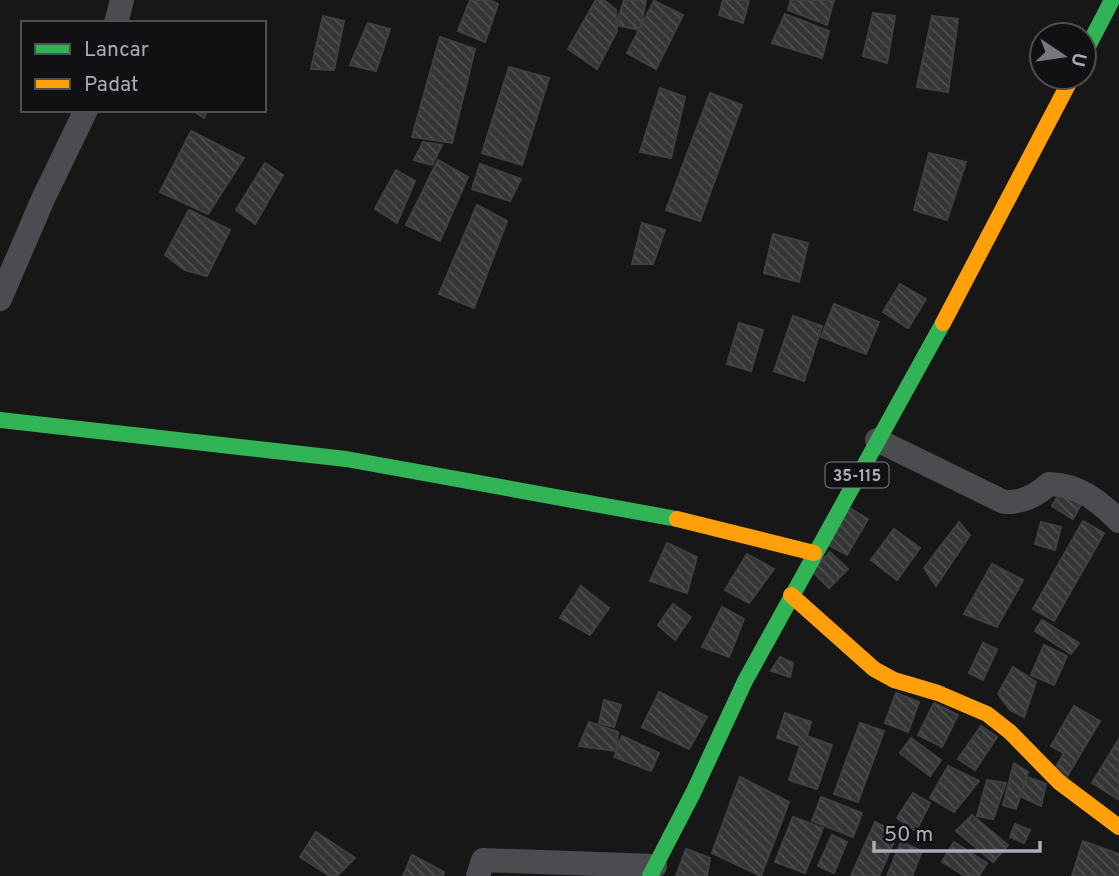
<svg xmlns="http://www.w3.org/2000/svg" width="1119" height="876" viewBox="0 0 1119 876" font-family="Overpass,sans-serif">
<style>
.building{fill:url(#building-back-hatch);stroke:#3f4043;stroke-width:2}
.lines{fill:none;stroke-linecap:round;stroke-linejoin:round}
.street{stroke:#4b4c50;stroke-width:24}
.fast{stroke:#30b455;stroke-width:16}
.slow{stroke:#ff9f0a;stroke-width:16}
.labels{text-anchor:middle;stroke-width:7;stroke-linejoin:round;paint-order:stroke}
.shield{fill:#111113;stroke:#7b7e86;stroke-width:2}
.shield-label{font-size:16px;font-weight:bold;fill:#a8adb8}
</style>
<defs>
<pattern id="building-back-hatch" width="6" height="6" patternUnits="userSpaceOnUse" patternTransform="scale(1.75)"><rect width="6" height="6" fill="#353536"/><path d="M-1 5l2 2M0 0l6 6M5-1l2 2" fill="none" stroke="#4f5051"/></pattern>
</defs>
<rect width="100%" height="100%" fill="#171717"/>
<g class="building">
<polygon points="470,0 489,0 498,4 485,42 458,31"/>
<polygon points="596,0 604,0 616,10 617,31 597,69 568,49"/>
<polygon points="624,0 646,0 640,30 616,25"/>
<polygon points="723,0 749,0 743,23 719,15"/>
<polygon points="791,0 834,0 827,25 788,10"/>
<polygon points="654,1 683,15 656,69 627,53"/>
<polygon points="873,13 895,16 887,63 863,56"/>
<polygon points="785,14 829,31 822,58 772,43"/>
<polygon points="323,16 344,21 334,70 311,69"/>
<polygon points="932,16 958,19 948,92 917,87"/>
<polygon points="368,23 390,29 376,71 350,65"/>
<polygon points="440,37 475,49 452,143 412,137"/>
<polygon points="509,67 549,78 522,165 482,153"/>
<polygon points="660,88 685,97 671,158 640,152"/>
<polygon points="710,93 742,105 700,221 666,210"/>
<polygon points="192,110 207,110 204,118"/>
<polygon points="191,131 244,158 208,214 160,192"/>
<polygon points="423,142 442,145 432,165 414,160"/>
<polygon points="929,153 966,162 947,220 914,210"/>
<polygon points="438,160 468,177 440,241 406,225"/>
<polygon points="265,163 283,175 255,224 236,210"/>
<polygon points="480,164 521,179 510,201 472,189"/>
<polygon points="396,170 415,181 397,223 375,209"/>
<polygon points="477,205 507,221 474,308 439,294"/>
<polygon points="189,210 230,230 207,276 185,270 165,255"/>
<polygon points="642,223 665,230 653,264 632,264"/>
<polygon points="773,234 808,243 799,282 764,273"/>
<polygon points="900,284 926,299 908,328 883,312"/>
<polygon points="834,304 879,322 866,354 821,337"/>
<polygon points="793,316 822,326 804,381 774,371"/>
<polygon points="739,323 763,330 751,371 727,364"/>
<polygon points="1063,487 1084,499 1073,519 1052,506"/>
<polygon points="846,506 868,519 847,555 825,543"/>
<polygon points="1083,521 1104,533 1054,621 1033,609"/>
<polygon points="959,522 970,535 936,586 924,568"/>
<polygon points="1041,522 1061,527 1055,550 1035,544"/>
<polygon points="894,529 920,548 897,580 871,560"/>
<polygon points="667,543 697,557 687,593 650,581"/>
<polygon points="830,552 848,569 829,588 812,571"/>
<polygon points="747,554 774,569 749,603 725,590"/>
<polygon points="992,564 1023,580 997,627 964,614"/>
<polygon points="581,586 609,608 590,635 560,618"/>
<polygon points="673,604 691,617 675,640 658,625"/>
<polygon points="722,607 744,619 729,657 702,647"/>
<polygon points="1042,620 1079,643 1071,654 1035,631"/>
<polygon points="983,643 997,649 983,680 969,673"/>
<polygon points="1044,645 1067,656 1054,685 1031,675"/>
<polygon points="780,657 793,663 790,677 771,671"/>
<polygon points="1013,667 1036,682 1024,717 1010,710 998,694"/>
<polygon points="659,692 707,717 689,749 642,727"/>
<polygon points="896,693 919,702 908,732 885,723"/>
<polygon points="604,700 621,705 614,727 599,723"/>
<polygon points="934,703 958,715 942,747 918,735"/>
<polygon points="1074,706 1100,721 1066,778 1054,771 1064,753 1051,746"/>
<polygon points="785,713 811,722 807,736 832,745 817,789 789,780 800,746 777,738"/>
<polygon points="589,722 618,732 617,751 579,746"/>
<polygon points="860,723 884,731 858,802 834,794"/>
<polygon points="981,726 997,737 975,770 958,759"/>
<polygon points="622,736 659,753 651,771 614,757"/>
<polygon points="911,738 941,760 930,776 900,753"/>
<polygon points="1119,739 1119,797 1118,799 1092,783"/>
<polygon points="1014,763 1028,772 1016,809 1003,805"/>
<polygon points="948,766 979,781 954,812 930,798"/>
<polygon points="740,777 789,802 761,876 712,853"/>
<polygon points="1027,777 1046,784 1041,806 1020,796"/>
<polygon points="987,780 1006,783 993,819 977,816"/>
<polygon points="913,793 930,803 916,831 897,818"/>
<polygon points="821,797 862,813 853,837 812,821"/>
<polygon points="972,815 1008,845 993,862 956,831"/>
<polygon points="793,817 823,828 805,873 775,862"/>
<polygon points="875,822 898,833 879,876 851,876"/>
<polygon points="1015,824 1030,830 1024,843 1010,837"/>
<polygon points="316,832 355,858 337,876 330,876 300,857"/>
<polygon points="832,835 847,842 834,873 818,866"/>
<polygon points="1083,841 1119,854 1119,876 1072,876"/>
<polygon points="901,842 922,851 912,876 887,876"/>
<polygon points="954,842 987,863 979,876 965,876 942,862"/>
<polygon points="686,849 710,858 707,876 676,876"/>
<polygon points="412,855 444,872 443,876 403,876"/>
</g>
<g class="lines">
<g class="street">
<polyline points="116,23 122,0"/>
<polyline points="0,299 43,199 86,110"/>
<path d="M877,440l127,62c17,1 32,-6 45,-18 30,1 49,16 70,37"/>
<polyline points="478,876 483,860 655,866"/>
</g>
<g class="fast">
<polyline points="1084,54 1112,0"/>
<polyline points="0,420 346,459 677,519"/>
<polyline points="650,876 693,793 745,681 943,323"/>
</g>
<g class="slow">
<polyline points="943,323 1072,77"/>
<polyline points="677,519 814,553"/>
<polyline points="791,595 874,669 894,680 938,693 987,714 1010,732 1059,782 1119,827"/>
</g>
</g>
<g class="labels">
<rect class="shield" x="825.5" y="462.5" width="63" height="25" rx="5"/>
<g class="shield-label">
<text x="857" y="481">35-115</text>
</g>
</g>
<rect x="21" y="21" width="245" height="91" fill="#111113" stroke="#4d4f55" stroke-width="2"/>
<rect x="35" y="44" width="35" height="10" fill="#30b455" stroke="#4d4f55" stroke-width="2"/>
<text x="84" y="56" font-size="21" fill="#a8adb8">Lancar</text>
<rect x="35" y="79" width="35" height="10" fill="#ff9f0a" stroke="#4d4f55" stroke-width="2"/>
<text x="84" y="91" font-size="21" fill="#a8adb8">Padat</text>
<g transform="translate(1063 56) rotate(103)"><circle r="33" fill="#111113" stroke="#4d4f55" stroke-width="2"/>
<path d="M0-5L12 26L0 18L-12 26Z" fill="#757880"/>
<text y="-10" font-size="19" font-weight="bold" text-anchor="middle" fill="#a8adb8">U</text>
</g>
<path d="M874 841v10h166v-10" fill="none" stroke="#a8adb8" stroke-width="3.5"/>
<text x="884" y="841" font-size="21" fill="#a8adb8" stroke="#111113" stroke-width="5" paint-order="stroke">50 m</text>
</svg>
